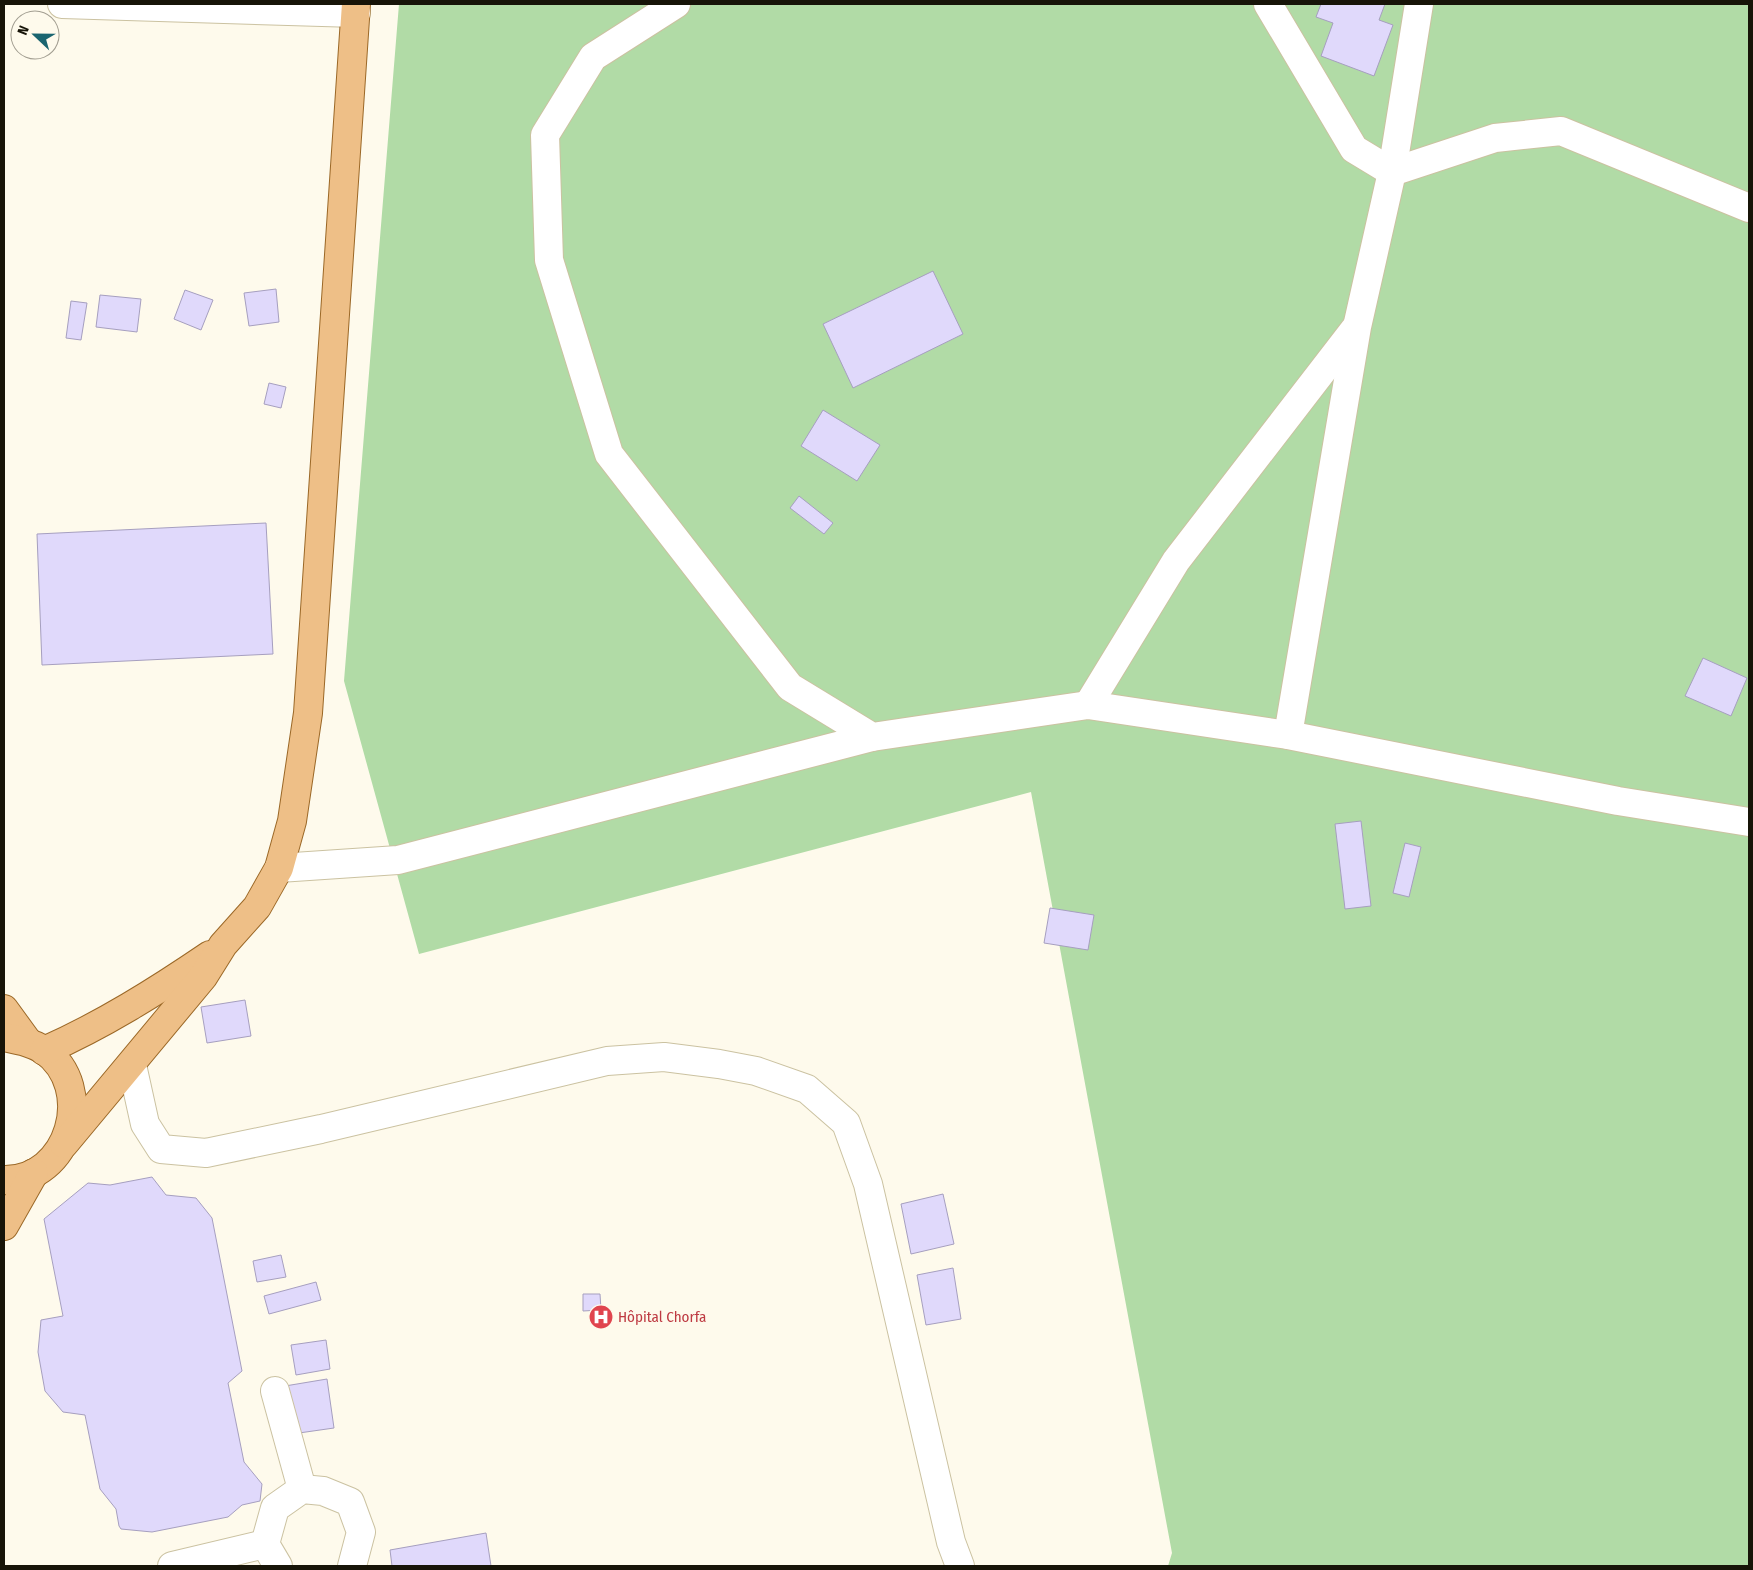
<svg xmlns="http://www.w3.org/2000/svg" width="1753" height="1570" viewBox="0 0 1753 1570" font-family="'Fira Sans Condensed',sans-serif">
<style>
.green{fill:#b1dba6}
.building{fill:#e0d9fb;stroke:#a69fbf}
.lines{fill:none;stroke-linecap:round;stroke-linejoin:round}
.minor-casing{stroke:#cbc2a1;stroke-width:30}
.major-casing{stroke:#9b6827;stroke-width:30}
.minor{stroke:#fff;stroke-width:28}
.major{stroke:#eebf87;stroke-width:28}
.labels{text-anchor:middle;stroke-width:4.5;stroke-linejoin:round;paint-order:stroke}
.health-label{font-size:15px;fill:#be3a42;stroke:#fefaec;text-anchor:start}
</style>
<rect width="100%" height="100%" fill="#fefaec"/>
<polygon class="green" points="399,4 1749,4 1749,1566 1168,1566 1172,1553 1031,792 419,954 344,681"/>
<g class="building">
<polygon points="1321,4 1385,4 1379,20 1393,25 1374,76 1321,56 1333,23 1316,17"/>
<polygon points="933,271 963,334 853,388 823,324"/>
<polygon points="276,289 279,322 249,326 244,293"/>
<polygon points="185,290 213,300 201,330 174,319"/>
<polygon points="100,295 141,299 137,332 96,327"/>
<polygon points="71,301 87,303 81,340 66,338"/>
<polygon points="269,383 286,387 281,408 264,404"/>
<polygon points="823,410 880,445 857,481 801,446"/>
<polygon points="799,496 833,523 824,534 790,508"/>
<polygon points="266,523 273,654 42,665 37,534"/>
<polygon points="1703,658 1747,678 1731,716 1685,696"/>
<polygon points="1361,821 1371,906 1345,909 1335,824"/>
<polygon points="1405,843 1421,847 1409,897 1393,893"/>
<polygon points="1050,908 1094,915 1088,950 1044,943"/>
<polygon points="245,1000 251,1036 207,1043 201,1007"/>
<polygon points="152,1177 166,1195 196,1198 212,1218 242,1371 228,1383 244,1462 262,1484 260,1501 242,1505 228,1517 152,1532 121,1529 119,1526 116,1509 100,1489 85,1415 63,1412 45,1391 38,1352 41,1320 63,1316 44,1219 88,1183 110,1185"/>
<polygon points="943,1194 954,1244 911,1254 901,1204"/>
<polygon points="281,1255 286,1277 257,1282 253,1261"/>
<polygon points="953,1268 961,1319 926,1325 917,1275"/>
<polygon points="316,1282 321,1300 269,1314 264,1296"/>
<polygon points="583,1294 600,1294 601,1310 583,1311"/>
<polygon points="326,1340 330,1369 296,1375 291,1345"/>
<polygon points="327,1379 334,1428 292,1434 285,1386"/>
<polygon points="486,1533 491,1566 392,1566 390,1550"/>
</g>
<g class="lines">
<defs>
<g id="minor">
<polyline points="62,4 356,13"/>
<polyline points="676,4 593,57 545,135 549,260 609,454 790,687 872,737 1088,705 1288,735 1618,801 1749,822"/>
<polyline points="1268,4 1354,149 1392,172 1495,138 1561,131 1749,208"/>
<polyline points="1088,705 1176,561 1354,330"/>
<polyline points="1288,735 1357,327 1392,172 1419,4"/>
<polyline points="279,868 398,860 872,737"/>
<polyline points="132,1065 145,1124 161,1149 206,1153 321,1129 607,1061 664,1057 719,1064 756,1071 807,1089 846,1123 868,1184 951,1542 960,1566"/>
<polyline points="275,1391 302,1489"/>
<polyline points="172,1566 265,1544"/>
<polyline points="278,1566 265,1544 275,1508 302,1489 323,1491 350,1502 361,1532 352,1566"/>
</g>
<g id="major">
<polyline points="4,1009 28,1042"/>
<path d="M4,1037c14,3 27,5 40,13 53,38 26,131 -40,130"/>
<path d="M44,1051c59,-26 113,-60 166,-96"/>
<polyline points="64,1144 203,977 223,945 257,907 279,868 292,821 308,713 356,4"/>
<polyline points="4,1226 34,1173"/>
</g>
</defs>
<use href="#minor" class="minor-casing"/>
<use href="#major" class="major-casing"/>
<use href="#minor" class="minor"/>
<use href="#major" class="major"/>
</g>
<defs>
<symbol id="hospital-disc" viewBox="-11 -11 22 22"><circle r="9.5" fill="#e0444e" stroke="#fefaec"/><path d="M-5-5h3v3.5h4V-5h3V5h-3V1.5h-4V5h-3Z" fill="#fff"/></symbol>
</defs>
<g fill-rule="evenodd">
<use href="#hospital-disc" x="587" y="1303" width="28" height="28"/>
</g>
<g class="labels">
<g class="health-label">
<text x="618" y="1322">Hôpital Chorfa</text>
</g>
</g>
<rect width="1753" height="1570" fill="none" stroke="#171408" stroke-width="10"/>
<g transform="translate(35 35) rotate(292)"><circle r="24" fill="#fefaec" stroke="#a29e91"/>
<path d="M0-4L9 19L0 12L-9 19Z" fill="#1a6570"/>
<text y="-8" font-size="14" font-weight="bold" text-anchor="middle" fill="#171408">N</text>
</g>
</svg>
